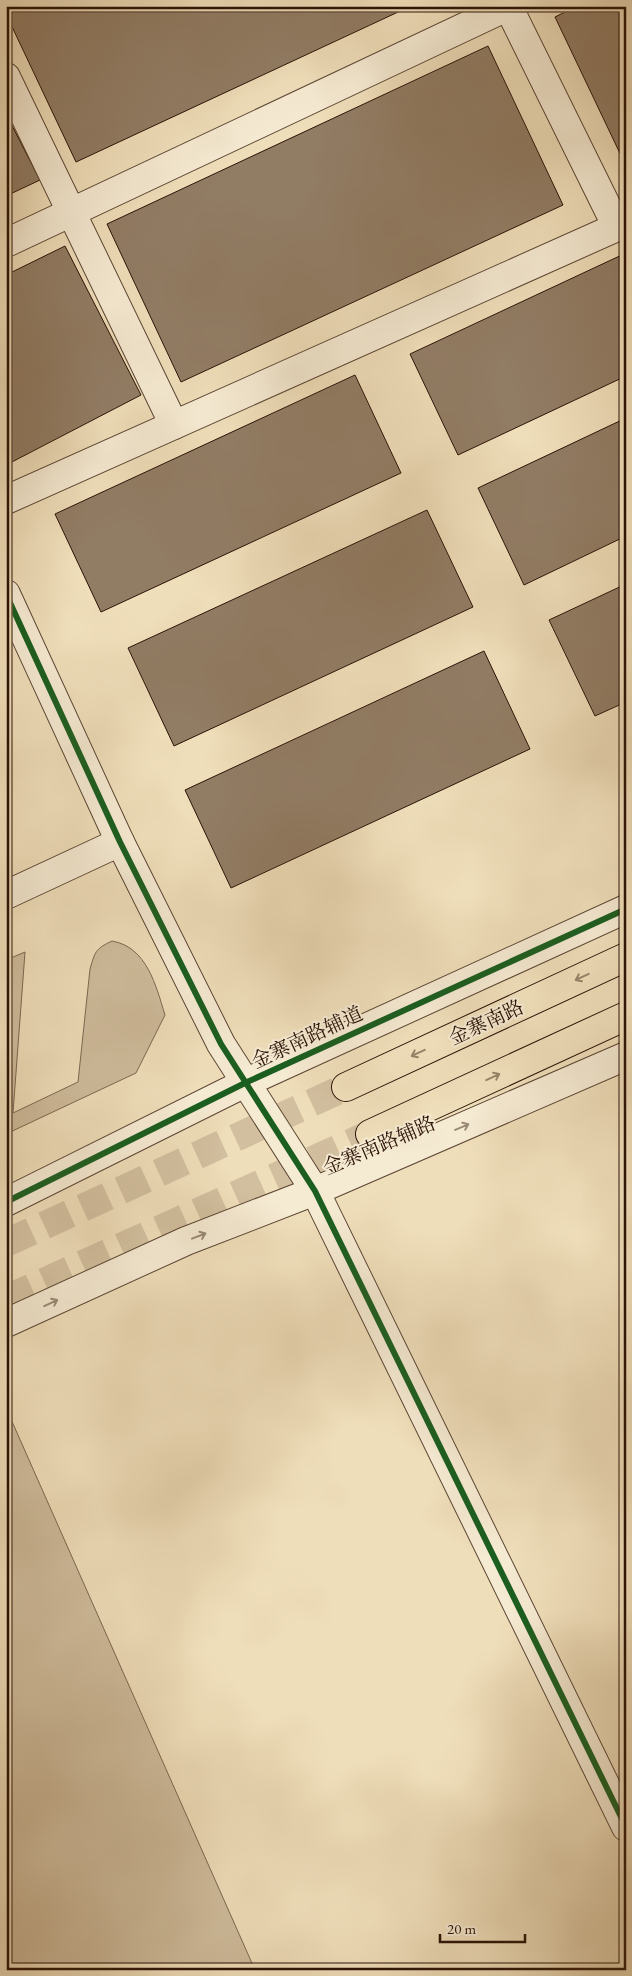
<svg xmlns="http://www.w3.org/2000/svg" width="632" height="1976" viewBox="0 0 632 1976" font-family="'EB Garamond','Noto Serif SC',serif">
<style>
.green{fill:#cebb9b;stroke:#7c6650}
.building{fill:#917c64;stroke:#2b1206}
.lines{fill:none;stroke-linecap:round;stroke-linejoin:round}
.highway-tunnel{stroke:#d2bf9f;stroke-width:28;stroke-dasharray:28 14;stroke-linecap:butt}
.minor-casing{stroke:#5c4533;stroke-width:30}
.highway-casing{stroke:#2b1206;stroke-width:30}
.minor{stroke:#f5ead2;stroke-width:28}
.highway{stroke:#efdeba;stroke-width:28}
.cycleway-casing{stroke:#f5ead2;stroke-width:9}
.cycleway{stroke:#1b5e20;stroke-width:6}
.oneway{stroke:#978269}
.oneway2{stroke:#9a8976}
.labels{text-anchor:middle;stroke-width:4;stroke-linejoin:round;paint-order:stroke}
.street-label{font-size:20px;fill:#2b1206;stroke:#f5ead2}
</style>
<rect width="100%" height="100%" fill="#efdeba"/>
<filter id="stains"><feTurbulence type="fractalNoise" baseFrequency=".004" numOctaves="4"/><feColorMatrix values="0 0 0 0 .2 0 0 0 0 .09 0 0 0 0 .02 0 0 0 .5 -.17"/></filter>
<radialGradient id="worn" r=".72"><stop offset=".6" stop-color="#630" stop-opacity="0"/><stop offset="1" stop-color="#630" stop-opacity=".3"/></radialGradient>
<g class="green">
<path d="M112,941c35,6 44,45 53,74l-29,58 -130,61v-174l19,-8 -12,161 65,-31 12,-113c5,-17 5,-20 22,-28z"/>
<polygon points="6,1408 255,1970 6,1970"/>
</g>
<g class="building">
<polygon points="6,6 411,6 76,162 6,14"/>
<polygon points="577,6 626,6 626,166 555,17"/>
<polygon points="488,46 563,205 181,382 107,224"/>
<polygon points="6,114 40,180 6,196"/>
<polygon points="65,246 141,395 8,464 6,461 6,275"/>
<polygon points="626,253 626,376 458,455 410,354"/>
<polygon points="355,375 401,473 101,612 55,514"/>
<polygon points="626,418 626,536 524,585 478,488"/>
<polygon points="427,510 473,607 174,746 128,648"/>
<polygon points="626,584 626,702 595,716 549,620"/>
<polygon points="484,651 530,749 231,888 185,790"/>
</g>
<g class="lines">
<g class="highway-tunnel">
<polyline points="6,1243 346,1087"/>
<polyline points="6,1299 370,1134"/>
</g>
<defs>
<g id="minor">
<polyline points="508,6 617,227"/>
<polyline points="6,77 174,425"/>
<polyline points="6,243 509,6"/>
<polyline points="6,500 626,223"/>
<polyline points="6,594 120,842 221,1044 315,1191 626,1827"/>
<polyline points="6,895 120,842"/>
<polyline points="6,1202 245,1083 626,909"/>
<polyline points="6,1323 186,1241 315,1191 626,1056"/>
</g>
<g id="highway">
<polyline points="346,1087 626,957"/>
<polyline points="370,1134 626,1016"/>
</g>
</defs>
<use href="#minor" class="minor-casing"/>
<use href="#highway" class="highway-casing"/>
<use href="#minor" class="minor"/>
<use href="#highway" class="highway"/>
<defs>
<g id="cycleway">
<polyline points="6,594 120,842 221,1044 315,1191 626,1827"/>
<polyline points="6,1202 245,1083 626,909"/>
</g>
</defs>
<use href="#cycleway" class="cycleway-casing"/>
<use href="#cycleway" class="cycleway"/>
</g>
<defs><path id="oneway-shaft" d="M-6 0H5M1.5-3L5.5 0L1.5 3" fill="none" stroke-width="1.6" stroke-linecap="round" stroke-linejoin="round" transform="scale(1.25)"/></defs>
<g class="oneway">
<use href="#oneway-shaft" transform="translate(582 977) rotate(155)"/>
<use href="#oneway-shaft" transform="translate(418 1053) rotate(155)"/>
<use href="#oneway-shaft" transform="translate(493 1077) rotate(-25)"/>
</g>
<g class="oneway2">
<use href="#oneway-shaft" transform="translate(462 1127) rotate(-23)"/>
<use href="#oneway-shaft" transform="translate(199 1236) rotate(-21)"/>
<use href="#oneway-shaft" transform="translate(51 1303) rotate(-25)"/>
</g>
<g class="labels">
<g class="street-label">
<text transform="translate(486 1022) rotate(-25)" y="7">金寨南路</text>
<text transform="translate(307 1037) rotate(-25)" y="7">金寨南路辅道</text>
<text transform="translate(379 1145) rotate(-23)" y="7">金寨南路辅路</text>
</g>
</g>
<rect width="632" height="1976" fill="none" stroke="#efdeba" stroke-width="25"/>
<rect x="8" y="8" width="617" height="1961" fill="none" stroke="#2b1206" stroke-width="2.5"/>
<rect x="12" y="12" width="607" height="1951" fill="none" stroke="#2b1206"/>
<path d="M440 1934v8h85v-8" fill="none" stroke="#2b1206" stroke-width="2.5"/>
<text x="447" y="1934" font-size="15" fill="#2b1206" stroke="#f5ead2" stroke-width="4" paint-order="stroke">20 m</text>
<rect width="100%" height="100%" filter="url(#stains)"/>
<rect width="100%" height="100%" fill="url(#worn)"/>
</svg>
